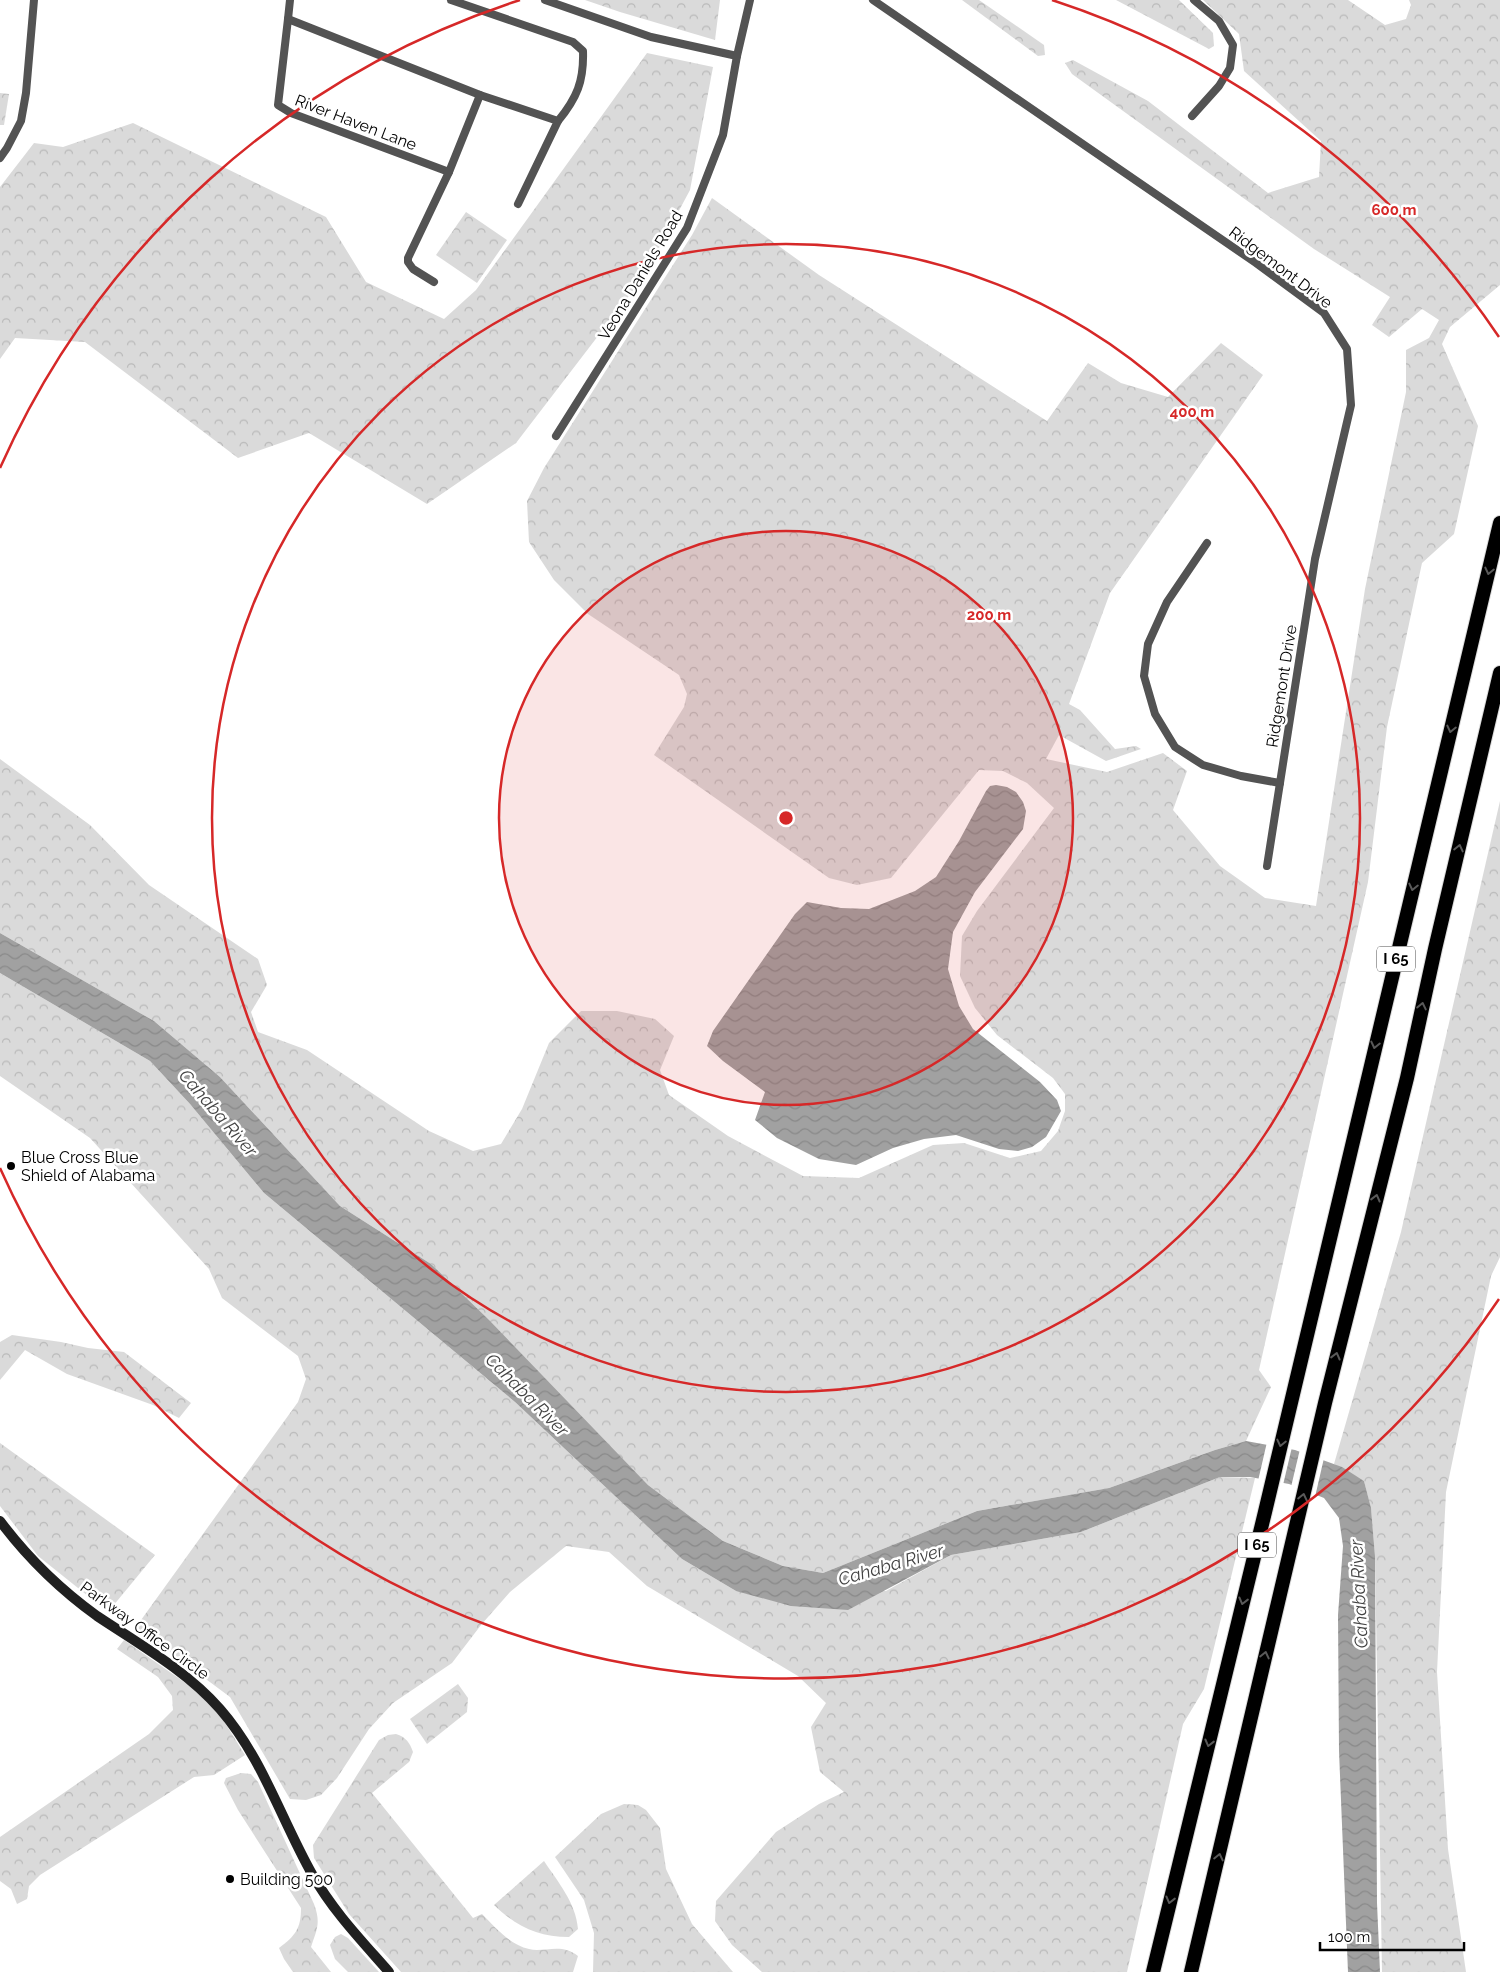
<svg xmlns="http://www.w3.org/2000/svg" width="1500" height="1972" viewBox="0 0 1500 1972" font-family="Raleway,sans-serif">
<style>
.forest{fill:url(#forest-crowns)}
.water{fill:url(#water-waves)}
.pier{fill:#fff}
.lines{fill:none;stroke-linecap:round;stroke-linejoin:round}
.highway-casing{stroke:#dbdbdb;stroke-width:16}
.street{stroke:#535353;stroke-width:8}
.secondary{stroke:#202020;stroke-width:10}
.highway{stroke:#000;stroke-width:14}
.oneway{stroke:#595959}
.ring{fill:none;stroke:#d62828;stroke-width:2.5}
.poi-dot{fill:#000;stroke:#fff;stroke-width:2}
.labels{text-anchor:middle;stroke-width:5;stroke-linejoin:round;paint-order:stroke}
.shield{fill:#fff;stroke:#4c4c4c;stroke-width:1}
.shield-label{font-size:15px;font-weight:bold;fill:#000}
.street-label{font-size:16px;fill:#000;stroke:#fff}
.poi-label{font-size:16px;fill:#000;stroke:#fff;text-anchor:start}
.water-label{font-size:18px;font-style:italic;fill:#424242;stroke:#fff}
.centre{fill:#d62828;stroke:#fff;stroke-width:2.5}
.ring-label{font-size:15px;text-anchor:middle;font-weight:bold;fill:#d62828;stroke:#fff;stroke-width:5;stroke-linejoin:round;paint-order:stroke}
</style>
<defs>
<pattern id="forest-crowns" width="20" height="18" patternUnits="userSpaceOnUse" patternTransform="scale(1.25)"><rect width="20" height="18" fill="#dadada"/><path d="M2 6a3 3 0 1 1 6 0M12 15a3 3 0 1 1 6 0" fill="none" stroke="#b9b9b9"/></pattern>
<pattern id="water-waves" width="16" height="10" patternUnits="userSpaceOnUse" patternTransform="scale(1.25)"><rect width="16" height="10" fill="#a1a1a1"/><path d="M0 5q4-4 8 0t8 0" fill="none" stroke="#898989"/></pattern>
</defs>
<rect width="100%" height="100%" fill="#fff"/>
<g class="forest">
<polygon points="585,0 720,0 715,40 620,12"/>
<polygon points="962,0 979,0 1044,45 1045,55 1038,56"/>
<polygon points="1116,0 1179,0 1213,33 1214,46 1209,49"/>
<polygon points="1203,0 1348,0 1385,25 1406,19 1411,5 1409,0 1500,0 1500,285 1450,327 1442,344 1478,426 1454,534 1422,563 1387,727 1368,882 1259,1370 1271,1387 1246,1441 1215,1450 1109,1488 977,1511 823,1573 783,1566 723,1541 648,1485 431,1264 340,1206 220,1077 154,1021 0,933 0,759 90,825 149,885 258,959 267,985 251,1012 258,1032 307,1050 429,1131 473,1151 501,1144 522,1109 549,1043 581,1011 617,1011 655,1019 674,1036 660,1070 669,1095 728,1136 803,1176 859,1178 933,1145 964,1143 1010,1158 1041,1151 1058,1131 1065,1111 1065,1094 1053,1078 997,1035 975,1008 960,976 962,936 977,911 1054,808 1027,783 1003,771 979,770 891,878 857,885 829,878 654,755 684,707 687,694 679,675 588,614 554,580 529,542 527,501 544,468 692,235 712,198 819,275 1047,421 1088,363 1121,383 1168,397 1221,343 1263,375 1110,593 1069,704 1080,710 1115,749 1136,746 1141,749 1106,761 1059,735 1046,759 1107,772 1163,753 1187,771 1173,810 1220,866 1265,898 1316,906 1365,589 1406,392 1406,350 1429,338 1439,320 1422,309 1389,337 1372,325 1390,297 1314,249 1072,74 1065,63 1073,60 1148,101 1268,193 1319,177 1321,141 1244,71 1239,34"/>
<polygon points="647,53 713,67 690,190 644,276 516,443 427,504 309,433 238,458 85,342 15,338 0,359 0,187 34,143 63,147 133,123 326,217 366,282 444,319 476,290"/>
<polygon points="0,93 9,94 4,125 0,125"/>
<polygon points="466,212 507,240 477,283 436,255"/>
<polygon points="1500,801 1500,1257 1491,1276 1446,1492 1437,1672 1448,1849 1466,1972 1382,1972 1375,1556 1371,1509 1364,1481 1334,1464 1401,1232"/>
<polygon points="0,973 150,1061 190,1104 264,1193 515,1402 682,1559 736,1591 886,1591 951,1555 1081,1532 1220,1477 1255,1478 1204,1689 1183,1724 1127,1972 762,1972 732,1945 715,1921 716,1901 776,1832 819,1804 844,1792 820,1772 811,1727 826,1703 798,1676 647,1586 609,1552 566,1546 510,1592 481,1625 452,1663 393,1703 369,1729 337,1778 321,1795 306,1800 290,1799 230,1697 136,1627 298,1402 306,1379 298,1356 222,1298 209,1269 90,1138 0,1076"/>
<polygon points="12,1335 61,1342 88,1348 124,1352 191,1403 179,1418 153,1405 67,1374 25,1350 0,1380 0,1342"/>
<polygon points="0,1443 155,1555 108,1612 38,1556 0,1506"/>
<polygon points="124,1640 187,1684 217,1710 245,1755 214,1775 194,1777 40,1875 29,1886 27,1899 17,1904 11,1889 0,1881 0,1837 149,1734 173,1710 172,1696 158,1677 117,1649"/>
<polygon points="458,1684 468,1698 467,1712 427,1744 410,1719"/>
<path d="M396,1734c10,3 14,9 17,18l-4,10 -37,31 101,125 9,-4c13,13 28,31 47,35 15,4 32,-7 49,7l-5,16h-172l-52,-58 -35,-56 -1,-13 66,-105 9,-5z"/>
<path d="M241,1773l10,1 7,8 56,122c7,19 3,25 -3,43l20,25h-38l-9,-13 -5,-11c16,-12 22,-19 22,-40l-63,-98 -14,-27 2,-5z"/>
<polygon points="624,1804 638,1805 646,1810 660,1828 666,1869 692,1924 733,1972 593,1972 594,1933 584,1900 555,1857 601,1814"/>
<path d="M544,1861c14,21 32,42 34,68l-9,8c-31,0 -53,-11 -75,-32z"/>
<polygon points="341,1934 348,1938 379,1972 348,1972 335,1959 330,1945 335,1937"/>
</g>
<g class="water">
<polygon points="996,785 1007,787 1016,792 1023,802 1026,811 1023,829 975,892 953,932 948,969 959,1006 973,1029 1040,1082 1057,1100 1061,1111 1046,1137 1032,1147 1018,1151 999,1149 956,1135 924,1139 893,1148 856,1165 819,1159 777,1138 755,1120 765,1092 723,1061 707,1046 713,1031 795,914 807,902 841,908 869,909 915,891 936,877 959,841 986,791 990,786"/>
<polygon points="0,933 154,1021 220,1077 340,1206 431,1264 489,1320 648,1485 723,1541 783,1566 823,1573 977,1511 1109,1488 1215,1450 1246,1441 1295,1450 1342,1467 1364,1481 1371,1508 1375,1556 1377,1903 1380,1972 1348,1972 1339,1751 1338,1615 1343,1546 1339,1518 1324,1498 1289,1484 1250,1477 1220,1477 1081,1532 951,1555 848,1610 791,1606 736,1591 682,1559 515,1402 264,1193 190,1104 150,1061 0,973"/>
</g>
<g class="pier">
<polygon points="1267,1442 1292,1447 1283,1485 1258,1481"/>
<polygon points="1300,1449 1324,1458 1315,1497 1291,1487"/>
</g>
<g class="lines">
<defs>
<g id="highway">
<polyline points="1153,1972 1265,1512 1500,523"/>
<polyline points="1191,1972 1325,1403 1407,1078 1435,949 1500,673"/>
</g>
</defs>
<use href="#highway" class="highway-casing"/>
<g class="street">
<path d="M451,0l122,42 10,9c1,30 -6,47 -25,70"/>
<polyline points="545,0 651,37 737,56"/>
<polyline points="873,0 1256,263 1324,313 1347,349 1351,405 1315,559 1267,866"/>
<polyline points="288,19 290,0"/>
<polyline points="1192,116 1219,86 1230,68 1233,45 1219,21 1194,0"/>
<polyline points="0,158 7,148 21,121 26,93 34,0"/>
<polyline points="449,172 291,113 278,105 288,19 480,95 558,121 518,204"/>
<polyline points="434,282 413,269 408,262 408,258 449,172 480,95"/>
<polyline points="556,436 687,228 723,135 737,56 750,0"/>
<polyline points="1207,543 1167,602 1148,644 1144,676 1155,714 1175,747 1203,765 1241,776 1280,783"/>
</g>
<path class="secondary" d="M0,1521c27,36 61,69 97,95 42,28 90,55 123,93 42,48 61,110 92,165 21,37 49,66 77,98"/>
<use href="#highway" class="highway"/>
</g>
<defs><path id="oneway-chevron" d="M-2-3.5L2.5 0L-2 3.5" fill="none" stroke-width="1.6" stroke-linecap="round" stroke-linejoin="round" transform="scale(1.25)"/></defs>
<g class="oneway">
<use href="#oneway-chevron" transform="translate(1489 571) rotate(103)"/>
<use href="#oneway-chevron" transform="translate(1451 729) rotate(103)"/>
<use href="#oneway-chevron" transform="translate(1459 848) rotate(-77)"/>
<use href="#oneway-chevron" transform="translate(1413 887) rotate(103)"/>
<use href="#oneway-chevron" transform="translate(1422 1006) rotate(-78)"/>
<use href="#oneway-chevron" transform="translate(1375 1045) rotate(103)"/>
<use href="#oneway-chevron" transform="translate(1376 1198) rotate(-76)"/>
<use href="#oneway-chevron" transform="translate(1336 1356) rotate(-76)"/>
<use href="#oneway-chevron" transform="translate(1281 1443) rotate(103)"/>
<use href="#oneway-chevron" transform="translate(1303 1497) rotate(-77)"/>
<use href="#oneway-chevron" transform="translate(1243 1601) rotate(104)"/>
<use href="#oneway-chevron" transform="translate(1265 1655) rotate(-77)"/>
<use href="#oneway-chevron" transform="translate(1209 1743) rotate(104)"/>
<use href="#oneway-chevron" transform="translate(1219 1857) rotate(-77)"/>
<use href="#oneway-chevron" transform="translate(1170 1900) rotate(104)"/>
</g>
<circle cx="786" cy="818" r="287" fill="#d62828" fill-opacity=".12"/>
<g class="ring">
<circle cx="786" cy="818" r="287"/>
<circle cx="786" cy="818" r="574"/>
<path d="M1499 1299A860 860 0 0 1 0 1168M0 468A860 860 0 0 1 520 0M1052 0A860 860 0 0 1 1499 337"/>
</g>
<g class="poi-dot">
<circle cx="11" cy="1166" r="5"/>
<circle cx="230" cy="1879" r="5"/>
</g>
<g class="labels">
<g class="shield">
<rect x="1377" y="946.5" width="38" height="25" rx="4"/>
<rect x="1238" y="1532.5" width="38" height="25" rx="4"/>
</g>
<g class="shield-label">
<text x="1396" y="964">I 65</text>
<text x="1257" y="1550">I 65</text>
</g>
<g class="street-label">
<text transform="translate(356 122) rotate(21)" y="6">River Haven Lane</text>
<text transform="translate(1281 267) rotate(37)" y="6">Ridgemont Drive</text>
<text transform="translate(640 275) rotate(-59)" y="6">Veona Daniels Road</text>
<text transform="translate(1281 686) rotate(-81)" y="6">Ridgemont Drive</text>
<text transform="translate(145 1630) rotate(36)" y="6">Parkway Office Circle</text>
</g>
<g class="poi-label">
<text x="21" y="1163">Blue Cross Blue<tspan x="21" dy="18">Shield of Alabama</tspan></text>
<text x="240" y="1885">Building 500</text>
</g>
<g class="water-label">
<text transform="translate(218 1113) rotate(49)" y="6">Cahaba River</text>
<text transform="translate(527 1395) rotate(45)" y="6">Cahaba River</text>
<text transform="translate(891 1565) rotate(-16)" y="6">Cahaba River</text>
<text transform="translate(1359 1594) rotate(-93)" y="6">Cahaba River</text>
</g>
</g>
<circle cx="786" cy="818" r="8" class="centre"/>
<g class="ring-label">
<text x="1394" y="215">600 m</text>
<text x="1192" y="417">400 m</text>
<text x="989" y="620">200 m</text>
</g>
<path d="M1320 1942v8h144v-8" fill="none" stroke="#000000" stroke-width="2.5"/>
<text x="1328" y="1942" font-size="15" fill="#000000" stroke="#ffffff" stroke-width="4" paint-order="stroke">100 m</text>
</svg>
